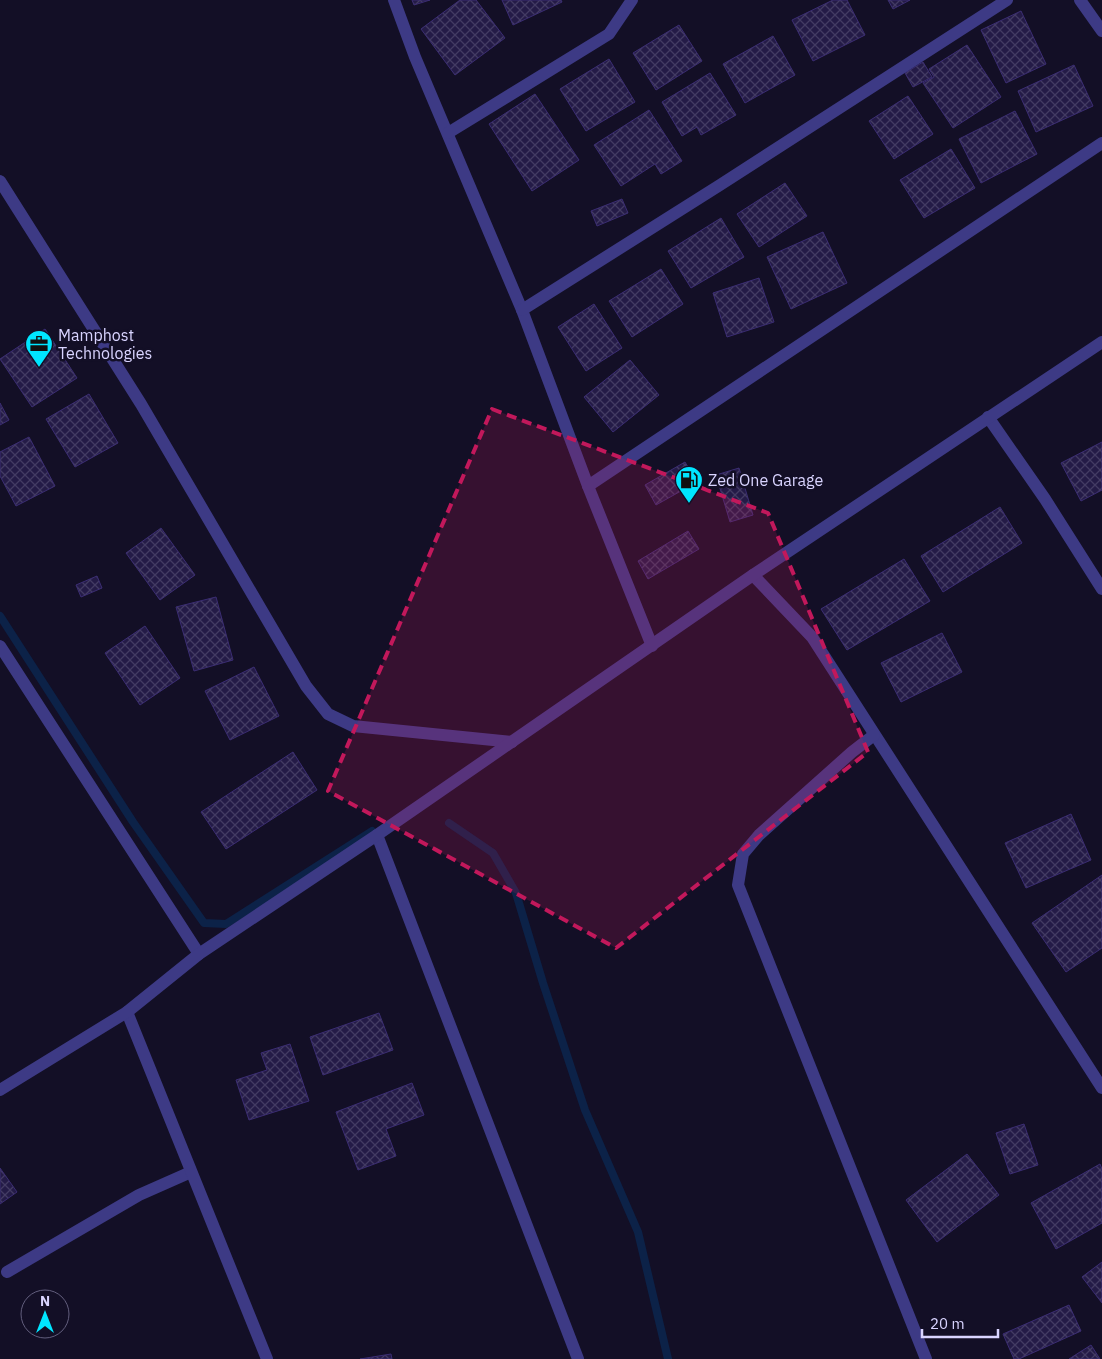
<svg xmlns="http://www.w3.org/2000/svg" width="1102" height="1359" viewBox="0 0 1102 1359" font-family="'IBM Plex Sans',sans-serif">
<style>
.lines{fill:none;stroke-linecap:round;stroke-linejoin:round}
.stream{stroke:#0c2248;stroke-width:8}
.building{fill:url(#building-cross-hatch);stroke:#3b2d73}
.lane{stroke:#3d3a85;stroke-width:12}
.street{stroke:#3d3a85;stroke-width:12}
.marked{fill:#c2185b;fill-opacity:0.2;stroke:#c2185b;stroke-width:4;stroke-dasharray:10 6;stroke-linejoin:round}
.labels{text-anchor:middle;stroke-width:5;stroke-linejoin:round;paint-order:stroke}
.poi-label{font-size:16px;fill:#d9d4ff;stroke:#130f26;text-anchor:start}
</style>
<defs>
<pattern id="building-cross-hatch" width="8" height="8" patternUnits="userSpaceOnUse" patternTransform="scale(1.25)"><rect width="8" height="8" fill="#241b47"/><path d="M0 0l8 8M0 8l8-8" fill="none" stroke="#433b63"/></pattern>
</defs>
<rect width="100%" height="100%" fill="#130f26"/>
<g class="lines">
<g class="stream">
<polyline points="0,616 133,822 204,923 226,924 372,831"/>
<polyline points="449,823 493,853 516,893 543,983 585,1110 638,1232 668,1359"/>
</g>
</g>
<g class="building">
<polygon points="412,0 430,0 414,5"/>
<polygon points="460,0 476,0 505,38 455,75 421,29"/>
<polygon points="502,0 561,0 562,2 513,25"/>
<polygon points="833,0 847,0 865,35 813,61 792,20"/>
<polygon points="888,0 910,0 893,9"/>
<polygon points="1021,11 1046,64 1006,83 981,30"/>
<polygon points="679,25 702,61 656,90 633,53"/>
<polygon points="773,36 795,75 745,103 723,64"/>
<polygon points="967,45 1001,97 953,128 923,83 934,77 929,69"/>
<polygon points="609,59 635,102 586,131 560,89"/>
<polygon points="923,62 932,77 913,87 905,73"/>
<polygon points="1074,65 1093,106 1036,132 1018,91"/>
<polygon points="710,73 736,115 701,135 697,127 682,136 662,102"/>
<polygon points="535,94 579,160 532,191 489,124"/>
<polygon points="908,96 933,134 894,159 869,121"/>
<polygon points="649,110 682,161 661,174 655,164 621,186 594,145"/>
<polygon points="1015,111 1037,154 981,183 959,139"/>
<polygon points="951,149 975,188 924,218 900,180"/>
<polygon points="785,183 807,216 759,247 737,214"/>
<polygon points="622,199 628,213 597,226 591,211"/>
<polygon points="721,218 744,257 691,288 668,251"/>
<polygon points="823,232 847,283 791,309 767,257"/>
<polygon points="661,269 683,304 632,337 609,301"/>
<polygon points="759,278 774,322 727,337 713,293"/>
<polygon points="594,304 622,348 586,371 558,327"/>
<polygon points="45,329 77,378 32,407 0,359"/>
<polygon points="630,360 659,395 613,432 584,397"/>
<polygon points="89,394 118,443 75,467 46,419"/>
<polygon points="0,403 9,420 0,425"/>
<polygon points="29,437 55,486 16,506 0,476 0,452"/>
<polygon points="1102,442 1102,490 1081,501 1061,463"/>
<polygon points="685,462 697,482 656,505 645,485"/>
<polygon points="739,468 753,515 730,522 716,475"/>
<polygon points="1000,507 1022,543 943,592 921,556"/>
<polygon points="161,528 195,575 160,600 126,553"/>
<polygon points="688,531 699,549 648,579 638,561"/>
<polygon points="904,559 930,601 847,650 821,609"/>
<polygon points="97,576 102,588 81,597 76,585"/>
<polygon points="216,597 233,660 194,671 176,607"/>
<polygon points="145,626 180,678 140,705 105,653"/>
<polygon points="942,633 962,672 901,702 881,663"/>
<polygon points="254,667 279,716 230,740 205,691"/>
<polygon points="293,752 317,790 226,849 201,812"/>
<polygon points="1071,814 1091,860 1026,888 1005,843"/>
<polygon points="1102,875 1102,948 1066,972 1032,923"/>
<polygon points="379,1013 393,1050 323,1075 310,1037"/>
<polygon points="290,1044 309,1101 249,1120 236,1080 267,1070 261,1053"/>
<polygon points="412,1083 424,1115 386,1129 396,1156 358,1170 336,1112"/>
<polygon points="1024,1124 1038,1165 1010,1174 996,1133"/>
<polygon points="967,1154 999,1195 937,1242 906,1200"/>
<polygon points="1100,1164 1102,1169 1102,1223 1056,1249 1031,1203"/>
<polygon points="0,1168 17,1192 0,1204"/>
<polygon points="1102,1262 1102,1303 1082,1277"/>
<polygon points="1069,1305 1081,1331 1019,1359 1014,1359 1003,1334"/>
<polygon points="1091,1345 1100,1359 1069,1359"/>
<polygon points="391,1354 392,1359 360,1359"/>
</g>
<g class="lines">
<polyline class="lane" points="7,1272 139,1195 191,1172"/>
<g class="street">
<polyline points="394,0 415,57 522,310 588,486 652,646"/>
<polyline points="1080,0 1102,31"/>
<polyline points="448,133 609,34 632,0"/>
<polyline points="0,181 141,404 306,686 328,714 353,726 512,742"/>
<polyline points="522,310 720,185 1007,0"/>
<polyline points="988,417 1045,499 1102,589"/>
<polyline points="588,486 1102,143"/>
<polyline points="753,575 812,637 1102,1088"/>
<polyline points="0,646 199,954"/>
<polyline points="874,735 852,752 759,835 743,854 738,885 926,1359"/>
<polyline points="377,835 578,1359"/>
<polyline points="127,1012 267,1359"/>
<polyline points="0,1090 127,1012 199,954 377,835 753,575 1102,342"/>
</g>
</g>
<path class="marked" d="M492,409l276,104 100,239 -252,196 -288,-157z"/>
<defs>
<symbol id="office-pin" viewBox="-11 -11 22 30"><path d="M0 17L-7.5 6A9.5 9.5 0 1 1 7.5 6Z" fill="#00e5ff" stroke="#130f26"/><path d="M-6-3h4V-5.5h4V-3h4V5H-6ZM-1-4.5V-3h2v-1.5ZM-6 0V1H6V0Z" fill="#111"/></symbol>
<symbol id="fuel-pin" viewBox="-11 -11 22 30"><path d="M0 17L-7.5 6A9.5 9.5 0 1 1 7.5 6Z" fill="#00e5ff" stroke="#130f26"/><path d="M-5.5-6h7V0h2V4h1.3V-2.5L3-4.5l.8-.8L6-3V5H2.5V1h-1V6h-7ZM-4.2-4.7v3.2H.2V-4.7Z" fill="#111"/></symbol>
</defs>
<g fill-rule="evenodd">
<use href="#office-pin" x="23" y="328" width="32" height="43"/>
<use href="#fuel-pin" x="673" y="464" width="32" height="43"/>
</g>
<g class="labels">
<g class="poi-label">
<text x="58" y="341">Mamphost<tspan x="58" dy="18">Technologies</tspan></text>
<text x="708" y="486">Zed One Garage</text>
</g>
</g>
<g transform="translate(45 1314)"><circle r="24" fill="#130f26" stroke="#625e7d"/>
<path d="M0-4L9 19L0 12L-9 19Z" fill="#00e5ff"/>
<text y="-8" font-size="14" font-weight="bold" text-anchor="middle" fill="#d9d4ff">N</text>
</g>
<path d="M922 1329v8h76v-8" fill="none" stroke="#d9d4ff" stroke-width="2.5"/>
<text x="930" y="1329" font-size="15" fill="#d9d4ff" stroke="#130f26" stroke-width="4" paint-order="stroke">20 m</text>
</svg>
